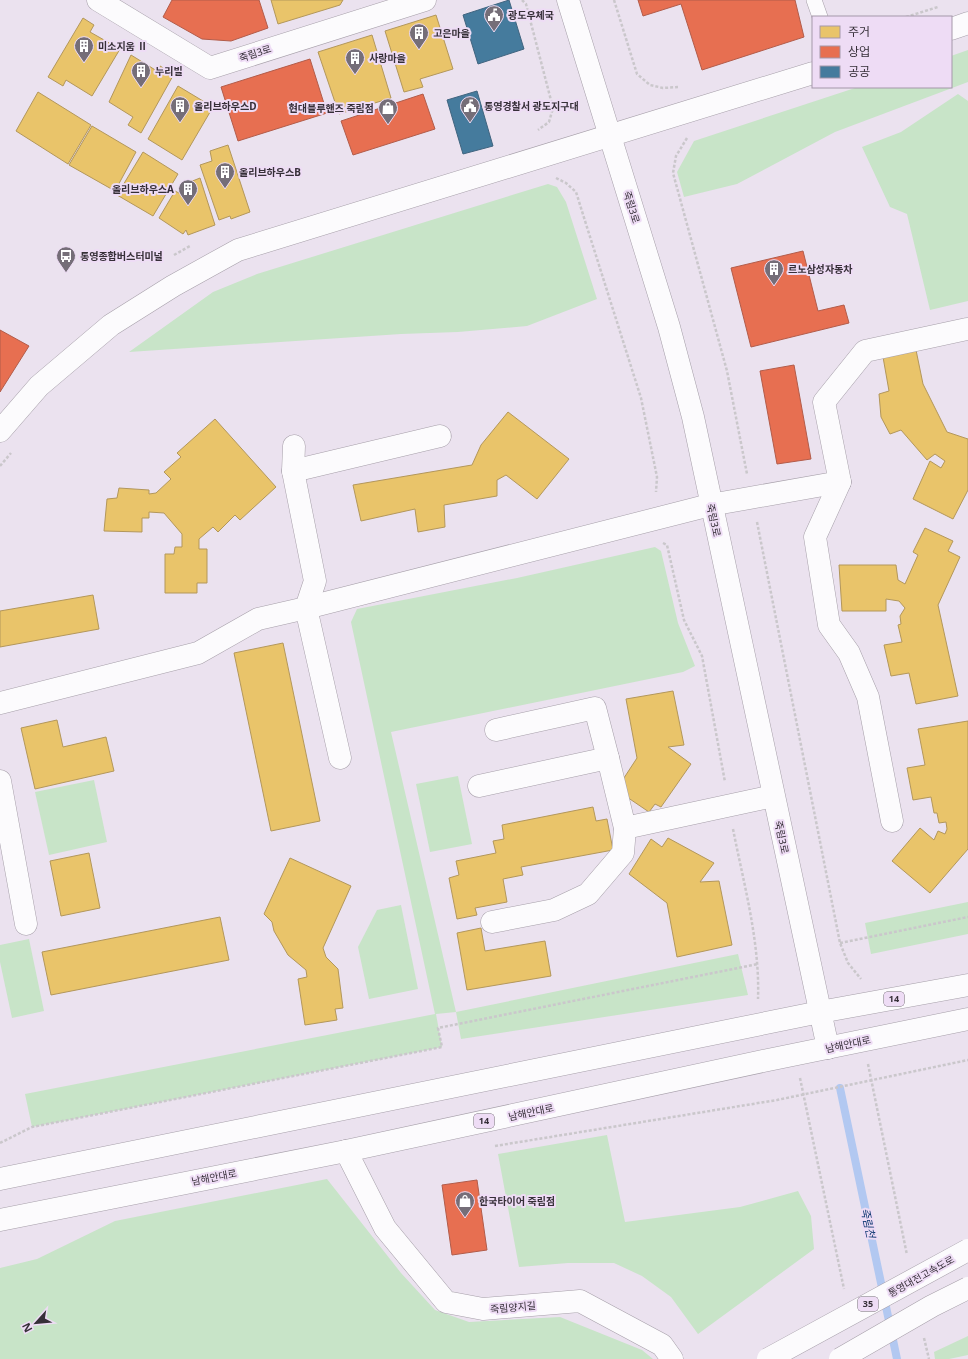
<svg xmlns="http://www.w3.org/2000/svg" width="968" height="1359" viewBox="0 0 968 1359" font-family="'Noto Sans','Noto Sans KR',sans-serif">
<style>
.green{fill:#c8e4c8}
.homes{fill:#e9c46a;stroke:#b3975b}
.shops{fill:#e76f51;stroke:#b25c4a}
.public{fill:#457b9d;stroke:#40647f}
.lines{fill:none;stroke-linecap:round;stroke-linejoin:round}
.stream{stroke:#b2c8f1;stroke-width:8}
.service-casing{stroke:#a69fa9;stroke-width:16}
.pedestrian-casing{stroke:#a69fa9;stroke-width:23}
.minor-casing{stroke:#a69fa9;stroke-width:23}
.tertiary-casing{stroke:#a69fa9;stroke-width:23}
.primary-casing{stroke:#a69fa9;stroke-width:23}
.path{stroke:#cac7cb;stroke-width:2.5;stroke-dasharray:3 2;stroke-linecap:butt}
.service{stroke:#fcfbfd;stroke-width:15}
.pedestrian{stroke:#fcfbfd;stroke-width:22}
.minor{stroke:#fcfbfd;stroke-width:22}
.tertiary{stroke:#fcfbfd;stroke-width:22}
.primary{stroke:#fcfbfd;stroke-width:22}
.motorway-bridge-casing{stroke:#a69fa9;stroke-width:23;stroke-linecap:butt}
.motorway-bridge{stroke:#fcfbfd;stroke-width:22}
.labels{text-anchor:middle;stroke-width:4;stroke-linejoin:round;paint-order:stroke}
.shield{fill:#eedcf5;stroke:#6d6371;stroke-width:1}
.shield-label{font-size:9px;font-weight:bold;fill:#362f38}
.poi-label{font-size:10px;font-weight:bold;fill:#362f38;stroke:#eedcf5;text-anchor:start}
.street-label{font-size:10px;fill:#362f38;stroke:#eedcf5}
.water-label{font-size:11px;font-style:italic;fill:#0f3972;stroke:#eedcf5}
</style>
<rect width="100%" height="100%" fill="#ebe2ef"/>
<g class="green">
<polygon points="968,50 968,82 835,132 737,184 684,197 677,172 694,141 858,87 951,87 951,56"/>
<polygon points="958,94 968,101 968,301 930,310 907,214 890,207 862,147 901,132"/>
<polygon points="548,184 557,187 566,202 597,299 527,326 458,332 401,334 129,352 213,292 257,274"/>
<polygon points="655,547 661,551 678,623 695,666 683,672 391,732 456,1012 738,954 748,995 461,1039 456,1012 436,1014 442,1047 32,1127 25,1094 435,1014 351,622 357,609 517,578"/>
<polygon points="458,776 472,844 430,852 416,784"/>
<polygon points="94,780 107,842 49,855 35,792"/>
<polygon points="968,902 968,934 871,954 865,923"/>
<polygon points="401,905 418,989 369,999 358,947 377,910"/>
<polygon points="29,939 44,1011 12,1018 0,962 0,945"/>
<polygon points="607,1135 625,1222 740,1207 798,1191 811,1216 814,1249 698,1334 671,1297 642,1276 614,1263 568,1263 519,1267 498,1154"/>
<polygon points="327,1179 401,1273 435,1310 469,1322 560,1317 642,1350 653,1359 0,1359 0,1268 37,1259 115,1221"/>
<polygon points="968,1336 968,1355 949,1359 935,1359 934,1352"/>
</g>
<g class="homes">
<polygon points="271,0 343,0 340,5 278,24"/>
<polygon points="436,15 453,69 420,79 423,87 404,92 385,31"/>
<polygon points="83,18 94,25 90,32 120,49 92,96 66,80 63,86 48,77"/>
<polygon points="372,35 391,98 339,114 318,52"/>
<polygon points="131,55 157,71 160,66 174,74 141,133 128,125 133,117 109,102"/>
<polygon points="178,86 213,107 182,160 148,139"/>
<polygon points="38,92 91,125 68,164 16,131"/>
<polygon points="92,126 136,152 115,191 69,165"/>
<polygon points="228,145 250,212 231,219 230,216 219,220 200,165 212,161 210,151"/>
<polygon points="143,152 178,174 153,216 117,195"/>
<polygon points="200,178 215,225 188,235 186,230 183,234 159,218 175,191 181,194 180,186"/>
<polygon points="916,350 923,384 947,432 968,439 968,490 953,519 913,499 930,461 941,468 945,461 935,454 927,460 901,430 890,434 881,417 879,394 889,391 883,357"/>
<polygon points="508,412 569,459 537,499 506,475 497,480 497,496 444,505 445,527 418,532 415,509 361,521 353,485 472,465 481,445"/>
<polygon points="215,419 276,487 240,520 235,515 218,532 213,527 199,539 199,549 207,549 207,583 197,583 197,593 165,593 165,554 174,554 175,547 182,547 182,534 164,513 149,512 149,518 142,518 142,532 104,531 107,499 117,498 119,488 149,490 149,494 156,493 171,479 164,472 181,457 177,453"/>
<polygon points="925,528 953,541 948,551 960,557 938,605 958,696 916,704 909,673 891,676 884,645 902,642 898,625 901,624 900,616 905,608 899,601 886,599 886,611 842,611 839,565 896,565 898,580 905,584 918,555 913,552"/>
<polygon points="93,595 99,629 0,647 0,611"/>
<polygon points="283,643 320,821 271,831 234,653"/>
<polygon points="673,691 684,745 668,747 691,764 661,807 655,804 649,812 621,793 620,784 637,758 626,699"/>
<polygon points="57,720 63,747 106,737 114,771 35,789 21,728"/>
<polygon points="968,721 968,849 930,893 892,861 920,828 934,840 938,831 945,834 947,829 946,822 939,823 937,813 934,813 931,797 913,800 907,768 925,765 918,729"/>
<polygon points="593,807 596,821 607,819 613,850 521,867 523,875 503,879 507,902 475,908 477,915 457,919 449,878 459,875 456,861 496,853 493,841 504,839 502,825"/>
<polygon points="668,838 714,863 700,882 719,881 732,945 677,957 667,903 629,874 651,839 662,847"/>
<polygon points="89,853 100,908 61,916 50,861"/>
<polygon points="290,858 351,886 323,948 326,957 338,969 343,1008 335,1009 337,1020 305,1025 298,979 307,977 306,970 288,955 274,931 272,922 264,914"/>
<polygon points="220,917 229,960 51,995 42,952"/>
<polygon points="481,928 485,951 545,941 551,976 467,990 457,933"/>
</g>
<g class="shops">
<polygon points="172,0 259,0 268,28 231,41 202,39 163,17"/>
<polygon points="638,0 795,0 804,37 702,70 681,4 643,16"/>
<polygon points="310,59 327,113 238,141 221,87"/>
<polygon points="423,94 435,129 353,155 341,121"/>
<polygon points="803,251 818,311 844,305 849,323 751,347 731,268"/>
<polygon points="0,330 29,346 0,392"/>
<polygon points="794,365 811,459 777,464 760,371"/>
<polygon points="477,1180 487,1250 452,1255 442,1185"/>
</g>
<g class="public">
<polygon points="509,0 524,49 478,64 463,15"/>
<polygon points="477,91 493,146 463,154 447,100"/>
</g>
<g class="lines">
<polyline class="stream" points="840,1088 897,1359"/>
<defs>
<polyline id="service" points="814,0 820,17"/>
<polyline id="pedestrian" points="492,922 554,910 588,894 623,853 625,828"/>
<g id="minor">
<polyline points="98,0 210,68 425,0"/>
<polyline points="951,29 968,23"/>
<polyline points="0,431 39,386 111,325 173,286 238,250 813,73"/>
<polyline points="293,471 440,436"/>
<polyline points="840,482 815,537 829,625 849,653 868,697 892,821"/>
<polyline points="0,703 198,653 258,619 306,608 315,581 293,471 294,446"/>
<polyline points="496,730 595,708 608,758"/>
<polyline points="340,758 306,608 710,505 840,482 824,402 865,351 967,329"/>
<polyline points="0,781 26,924"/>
<polyline points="479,786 608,758 625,828 773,796"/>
<polyline points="346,1151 385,1228 446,1302 483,1309 580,1301 662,1345 672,1359"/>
</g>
<polyline id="tertiary" points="568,0 669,327 693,417 828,1048"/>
<g id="primary">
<polyline points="0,1179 820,1012 968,985"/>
<polyline points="0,1220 346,1151 768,1060 968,1019"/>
</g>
</defs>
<use href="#service" class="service-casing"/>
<use href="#pedestrian" class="pedestrian-casing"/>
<use href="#minor" class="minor-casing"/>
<use href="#tertiary" class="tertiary-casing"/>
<use href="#primary" class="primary-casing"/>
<g class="path">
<polyline points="522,0 526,4 553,108 549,122 538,130"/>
<polyline points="614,0 637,74 650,85 663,88 678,87"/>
<polyline points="906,17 938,7"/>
<polyline points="687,138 676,156 673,173 727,371 747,474"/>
<polyline points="556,178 566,183 576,192 586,224 641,398 657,477 656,492"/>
<polyline points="174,255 190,246"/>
<polyline points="0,466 11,453"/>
<polyline points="757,522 840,943 848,963 861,979"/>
<polyline points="663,543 667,545 684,620 702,656 725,782"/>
<path d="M733,829c11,56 27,113 25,170"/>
<polyline points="840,943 968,917"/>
<polyline points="868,1064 907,1255"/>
<polyline points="800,1078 844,1289"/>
<polyline points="0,1143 32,1127 442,1047 438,1028 758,964"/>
<polyline points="495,1146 777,1100 968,1060"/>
<polyline points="924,1338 929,1359"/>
</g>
<use href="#service" class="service"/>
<use href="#pedestrian" class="pedestrian"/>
<use href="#minor" class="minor"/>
<use href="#tertiary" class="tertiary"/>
<use href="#primary" class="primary"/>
<defs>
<g id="motorway-bridge">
<polyline points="768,1359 968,1250"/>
<polyline points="840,1359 932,1306 968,1288"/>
</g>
</defs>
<use href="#motorway-bridge" class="motorway-bridge-casing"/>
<use href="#motorway-bridge" class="motorway-bridge"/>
</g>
<defs>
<symbol id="civic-pin" viewBox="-11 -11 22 30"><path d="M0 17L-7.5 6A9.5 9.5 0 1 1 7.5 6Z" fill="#756e78" stroke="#eedcf5"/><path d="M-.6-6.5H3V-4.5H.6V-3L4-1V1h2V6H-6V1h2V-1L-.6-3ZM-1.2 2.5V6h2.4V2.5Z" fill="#fff"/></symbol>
<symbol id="building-pin" viewBox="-11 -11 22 30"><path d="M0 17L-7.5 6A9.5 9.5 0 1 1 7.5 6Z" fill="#756e78" stroke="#eedcf5"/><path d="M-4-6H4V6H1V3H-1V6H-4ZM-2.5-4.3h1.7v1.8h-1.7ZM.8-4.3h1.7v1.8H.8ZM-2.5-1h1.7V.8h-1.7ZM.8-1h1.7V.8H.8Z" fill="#fff"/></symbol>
<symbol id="shop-pin" viewBox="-11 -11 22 30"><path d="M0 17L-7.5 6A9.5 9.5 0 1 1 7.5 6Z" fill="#756e78" stroke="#eedcf5"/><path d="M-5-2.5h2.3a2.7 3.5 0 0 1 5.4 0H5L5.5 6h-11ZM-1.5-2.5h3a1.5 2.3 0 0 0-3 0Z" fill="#fff"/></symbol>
<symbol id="bus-pin" viewBox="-11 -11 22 30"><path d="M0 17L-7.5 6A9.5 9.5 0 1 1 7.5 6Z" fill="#756e78" stroke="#eedcf5"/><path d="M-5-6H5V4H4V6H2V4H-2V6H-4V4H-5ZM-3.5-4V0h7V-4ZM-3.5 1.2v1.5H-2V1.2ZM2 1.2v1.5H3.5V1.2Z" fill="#fff"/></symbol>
</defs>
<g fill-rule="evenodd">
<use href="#civic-pin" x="483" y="4" width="22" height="30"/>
<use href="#building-pin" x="408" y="22" width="22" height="30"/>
<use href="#building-pin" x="73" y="35" width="22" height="30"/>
<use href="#building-pin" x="344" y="47" width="22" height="30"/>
<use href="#building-pin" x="130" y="60" width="22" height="30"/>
<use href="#building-pin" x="169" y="95" width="22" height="30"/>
<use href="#civic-pin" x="459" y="95" width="22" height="30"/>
<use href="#shop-pin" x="377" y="97" width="22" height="30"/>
<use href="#building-pin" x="214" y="161" width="22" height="30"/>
<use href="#building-pin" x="177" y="178" width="22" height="30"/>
<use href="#bus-pin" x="55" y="245" width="22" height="30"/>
<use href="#building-pin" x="763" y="258" width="22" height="30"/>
<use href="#shop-pin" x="454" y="1190" width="22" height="30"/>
</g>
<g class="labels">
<g class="shield">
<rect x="884" y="992" width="20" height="14" rx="3"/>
<rect x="474" y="1114" width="20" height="14" rx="3"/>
<rect x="858" y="1297" width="20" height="14" rx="3"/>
</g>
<g class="shield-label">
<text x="894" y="1002">14</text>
<text x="484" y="1124">14</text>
<text x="868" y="1307">35</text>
</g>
<g class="poi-label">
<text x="508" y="19">광도우체국</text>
<text x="433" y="37">고은마을</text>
<text x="98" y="50">미소지움 Ⅱ</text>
<text x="369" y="62">사랑마을</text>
<text x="155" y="75">누리빌</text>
<text x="194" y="110">올리브하우스D</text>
<text x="484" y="110">통영경찰서 광도지구대</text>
<text x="374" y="112" text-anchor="end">현대블루핸즈 죽림점</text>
<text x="239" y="176">올리브하우스B</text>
<text x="174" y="193" text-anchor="end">올리브하우스A</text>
<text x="80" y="260">통영종합버스터미널</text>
<text x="788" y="273">르노삼성자동차</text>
<text x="479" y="1205">한국타이어 죽림점</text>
</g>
<g class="street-label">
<text transform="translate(255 53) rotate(-18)" y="4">죽림3로</text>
<text transform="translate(632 207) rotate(73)" y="4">죽림3로</text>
<text transform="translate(714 520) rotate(78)" y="4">죽림3로</text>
<text transform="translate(782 837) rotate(78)" y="4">죽림3로</text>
<text transform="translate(848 1044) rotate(-12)" y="4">남해안대로</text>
<text transform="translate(531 1112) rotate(-12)" y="4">남해안대로</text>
<text transform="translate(214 1177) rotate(-11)" y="4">남해안대로</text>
<text transform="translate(921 1276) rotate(-29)" y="4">통영대전고속도로</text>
<text transform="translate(513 1307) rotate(-5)" y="4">죽림양지길</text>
</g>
<g class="water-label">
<text transform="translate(868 1223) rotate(78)" y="4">죽림천</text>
</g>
</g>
<rect x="812" y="16" width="140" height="72" fill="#eedcf5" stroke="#a497a9"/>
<rect x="820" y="26" width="20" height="12" fill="#e9c46a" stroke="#a497a9"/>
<text x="848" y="36" font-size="12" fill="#362f38">주거</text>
<rect x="820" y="46" width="20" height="12" fill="#e76f51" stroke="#a497a9"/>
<text x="848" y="56" font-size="12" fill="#362f38">상업</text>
<rect x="820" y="66" width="20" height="12" fill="#457b9d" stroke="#a497a9"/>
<text x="848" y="76" font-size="12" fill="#362f38">공공</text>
<g transform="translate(36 1323) rotate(243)" stroke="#eedcf5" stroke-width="3" paint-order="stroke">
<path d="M0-3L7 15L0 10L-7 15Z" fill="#362f38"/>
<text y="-6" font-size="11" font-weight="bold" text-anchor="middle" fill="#362f38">N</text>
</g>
</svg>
